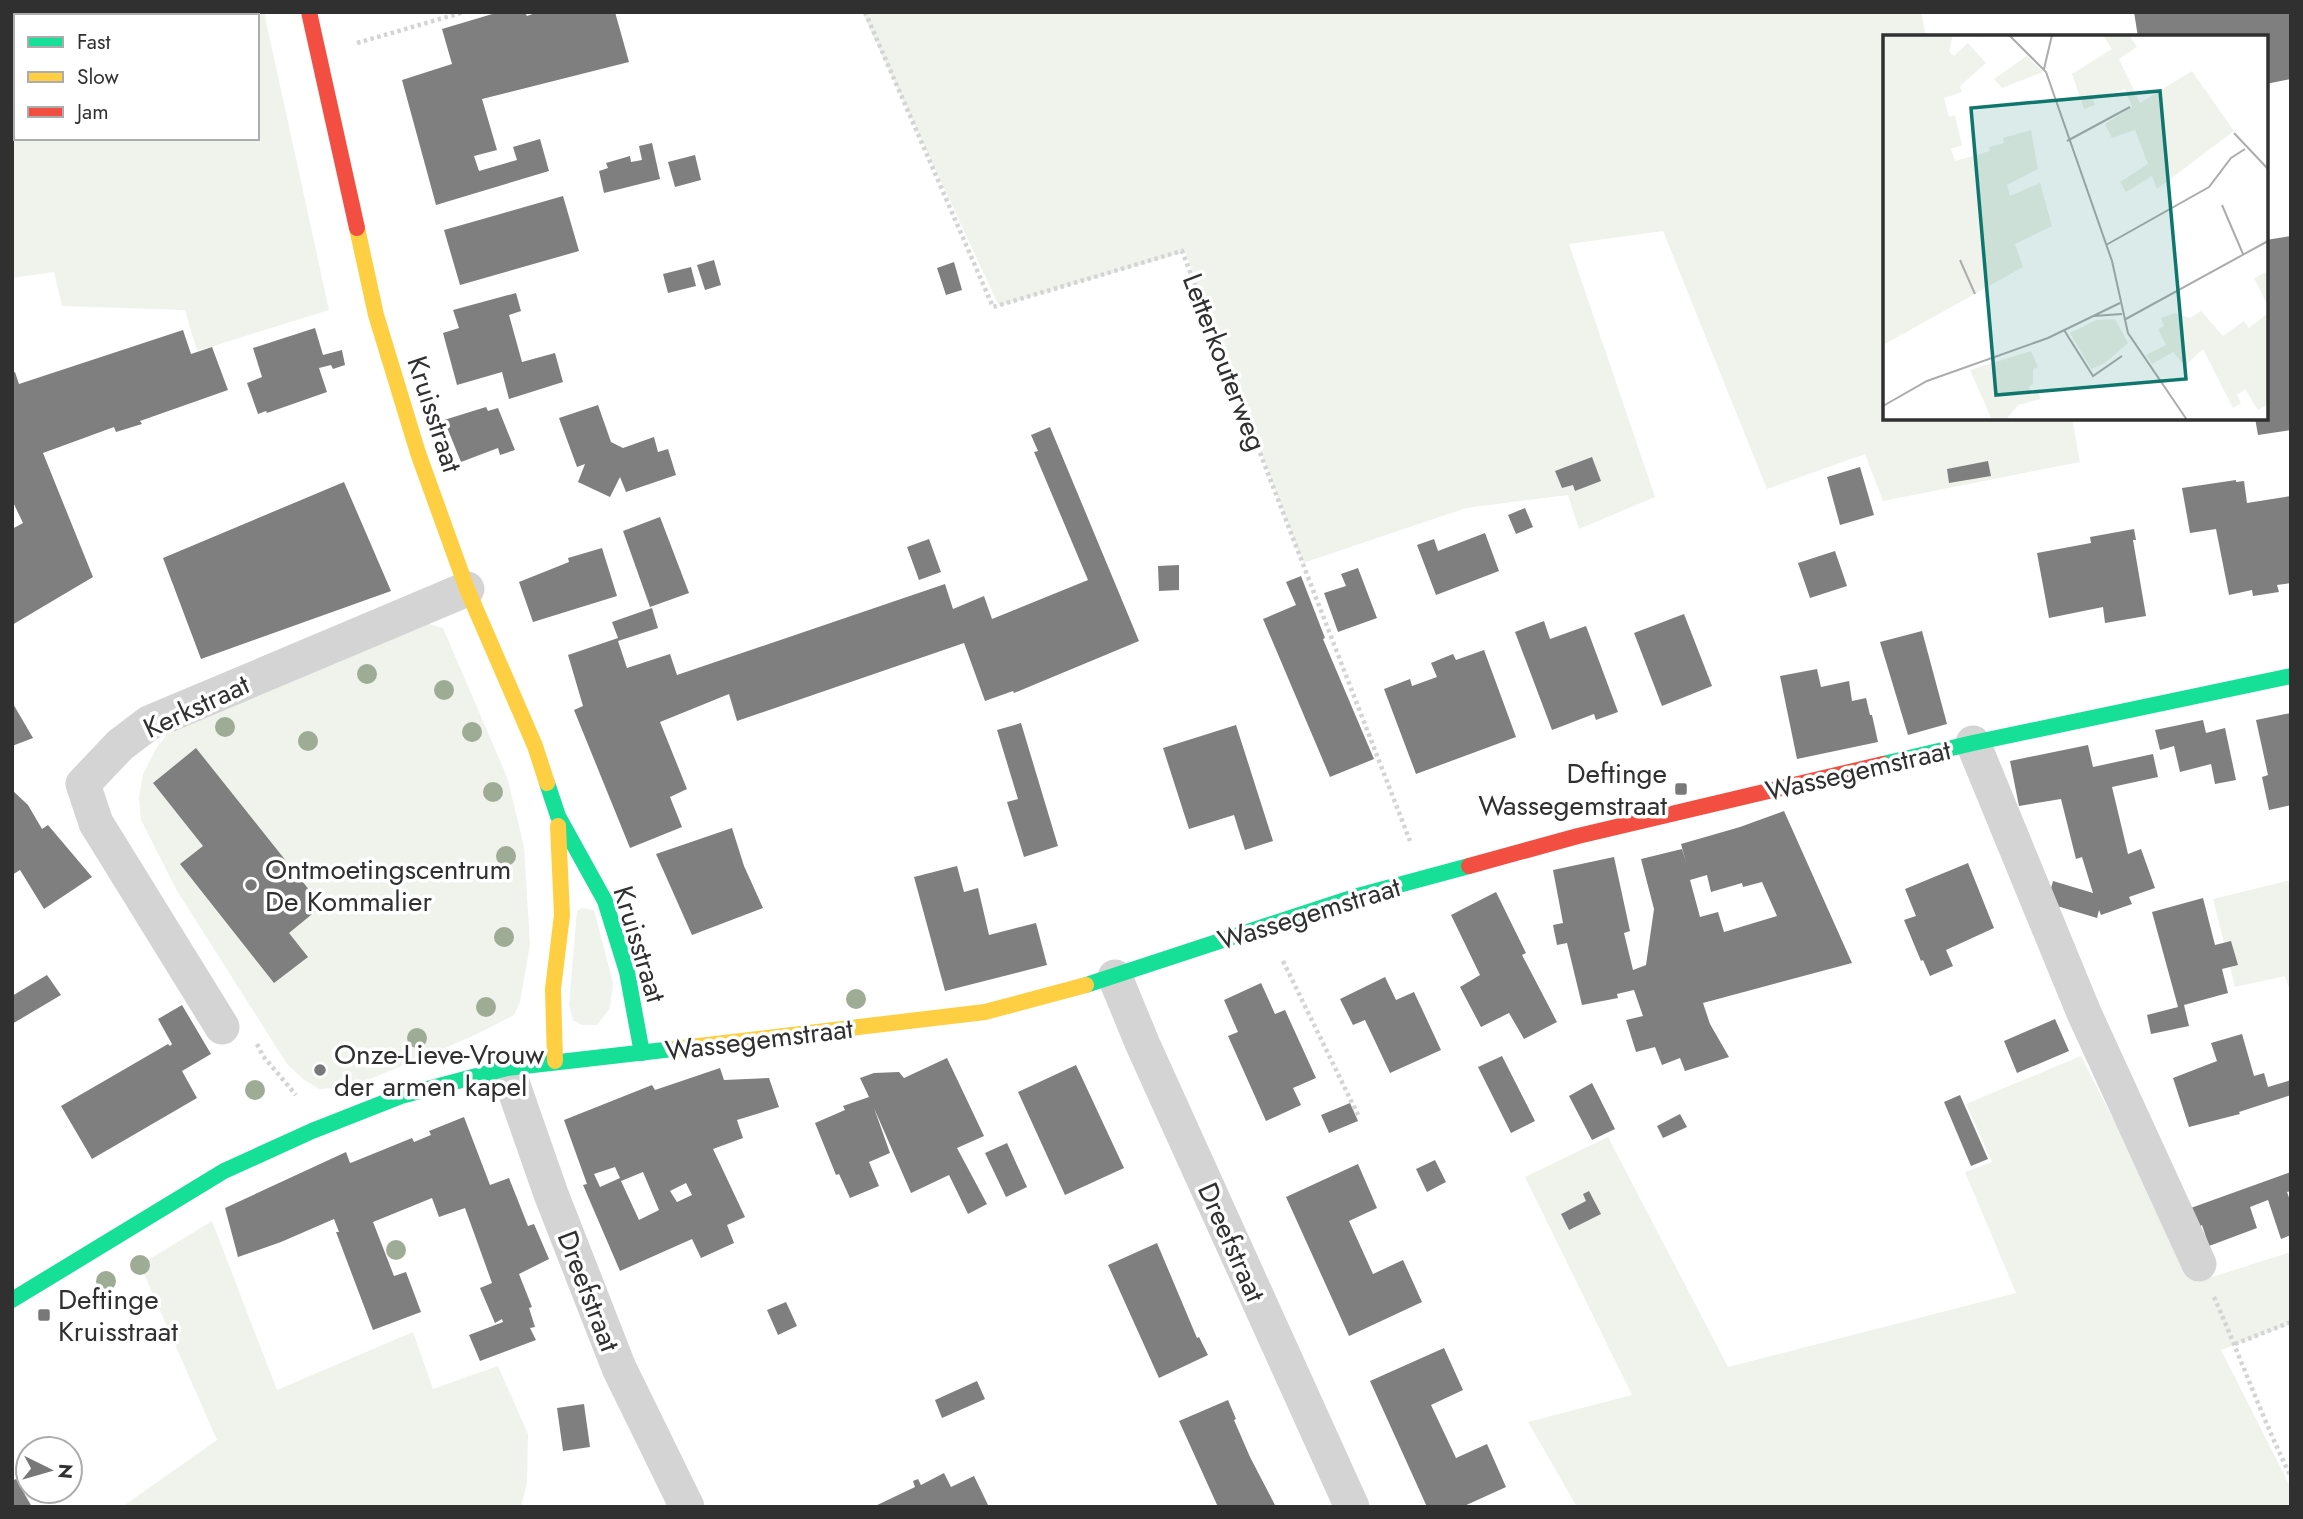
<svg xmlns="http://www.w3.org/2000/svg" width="2303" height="1519" viewBox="0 0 2303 1519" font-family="Jost,sans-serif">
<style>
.green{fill:#eff3ec;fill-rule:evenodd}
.building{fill:#7f7f7f;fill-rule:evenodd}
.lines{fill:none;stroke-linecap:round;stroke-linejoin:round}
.path{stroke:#d4d4d4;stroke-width:4.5;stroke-dasharray:3.5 3.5;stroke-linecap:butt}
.street{stroke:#d4d4d4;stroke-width:35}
.fast{stroke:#16e098;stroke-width:16}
.slow{stroke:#ffcf43;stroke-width:16}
.jam{stroke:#f24e42;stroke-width:16}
.tree{fill:#9eac96}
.poi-dot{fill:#787878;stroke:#fff;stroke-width:2.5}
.labels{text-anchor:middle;stroke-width:7;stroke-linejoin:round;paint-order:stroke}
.street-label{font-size:28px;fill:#303030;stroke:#fff}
.poi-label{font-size:28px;fill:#303030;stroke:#fff;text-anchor:start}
.inset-road{fill:none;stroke:#acacac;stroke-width:2}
.view{fill:#0f766e;fill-opacity:0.15;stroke:#0f766e;stroke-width:3.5}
.inset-edge{fill:none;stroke:#303030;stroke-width:3.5}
</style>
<rect width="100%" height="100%" fill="#fff"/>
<g class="green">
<path d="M12,12h252l65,298 -132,41 -12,-41 -123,-4 -8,-34 -42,6zM16,16h241v122h-241z"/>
<polygon points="862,12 1921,12 1926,37 1885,37 1885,418 2072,418 2080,462 1883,501 1865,454 1767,489 1663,231 1569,244 1655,497 1579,529 1568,495 1466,508 1303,563 1185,252 999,306"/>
<polygon points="429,624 443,628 507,777 524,846 530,945 520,1002 514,1015 473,1036 351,1087 319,1089 303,1079 287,1064 176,889 141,820 139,797 143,774 156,749 171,729 205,711"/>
<polygon points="2291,880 2291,994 2285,976 2235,987 2213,899"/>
<polygon points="582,908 594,910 613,983 610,1008 597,1025 582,1025 573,1020 569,1005 577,911"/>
<polygon points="2081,1056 2196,1282 2291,1252 2291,1324 2221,1350 2291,1488 2291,1507 1577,1507 1528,1422 1632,1395 1525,1177 1608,1137 1728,1367 2016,1293 1965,1172 1992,1162 1966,1104"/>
<polygon points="212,1221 277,1390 413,1332 433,1389 498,1366 528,1434 527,1482 521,1507 122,1507 217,1440 140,1265"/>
</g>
<g class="building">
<polygon points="499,12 525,12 527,16 538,12 615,12 629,62 482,99 497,150 474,156 479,171 517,160 513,147 540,139 549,171 436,205 402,80 452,64 442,29"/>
<polygon points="2134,12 2291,12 2291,79 2266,84 2266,37 2138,37"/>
<polygon points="652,143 660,179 604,193 599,171 608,168 606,163 630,156 631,162 642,160 639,146"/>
<polygon points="695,155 701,180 675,187 668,162"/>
<polygon points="563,196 579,251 460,285 444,230"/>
<polygon points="2291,236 2291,430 2258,435 2255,418 2266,418 2266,240"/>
<polygon points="714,260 721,285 705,290 697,265"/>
<polygon points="954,262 962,290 946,295 937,268"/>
<polygon points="691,267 696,286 668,293 663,274"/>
<polygon points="516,293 521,311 509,315 522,362 555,353 563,382 509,399 502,372 457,385 443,333 459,328 453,310"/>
<polygon points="315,328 323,355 342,350 345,365 333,369 331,365 319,368 327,392 267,413 266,411 258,414 247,383 262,377 253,348"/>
<polygon points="183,330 191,354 212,347 228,390 140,421 142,424 116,432 114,427 43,453 93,577 12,625 12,529 23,523 12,500 12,373 15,372 19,384"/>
<polygon points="598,405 611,442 623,448 654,437 658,452 668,449 676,475 626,492 620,477 610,497 578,482 585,464 577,467 559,418"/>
<polygon points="486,407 488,411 498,408 515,450 500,455 498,448 461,462 444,420"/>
<polygon points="1050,427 1139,641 1014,693 1013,691 985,701 964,643 737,721 729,694 660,722 687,789 670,797 682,827 630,848 574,710 583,706 568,655 618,638 612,622 652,608 658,628 618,641 627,668 670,654 677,675 945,584 953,609 984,596 992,619 1088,580 1034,452 1038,451 1031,435"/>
<polygon points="1592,457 1601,481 1575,491 1573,485 1562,488 1555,471"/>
<polygon points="1988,461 1991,476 1949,483 1947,469"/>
<polygon points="1860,467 1874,515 1840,525 1827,477"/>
<polygon points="2236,480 2236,482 2244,481 2247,503 2291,496 2291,583 2277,585 2279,592 2253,596 2252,590 2229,595 2216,529 2190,533 2182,488"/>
<polygon points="344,482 391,591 201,659 163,558"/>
<polygon points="1525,508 1533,527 1516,534 1508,515"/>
<polygon points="660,517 689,593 650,607 623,531"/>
<polygon points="2134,529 2136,540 2133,540 2146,616 2105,623 2103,607 2049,618 2037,553 2091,543 2090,537"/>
<polygon points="1485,533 1499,571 1436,595 1417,545 1434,539 1438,551"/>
<polygon points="929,539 941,572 919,580 907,547"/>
<polygon points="602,548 617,596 533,622 519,582 569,562 568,558"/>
<polygon points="1835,551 1847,586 1810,598 1798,563"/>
<polygon points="1179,565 1179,590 1159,591 1158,566"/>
<polygon points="1358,568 1377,618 1338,632 1324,593 1346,586 1341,574"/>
<polygon points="1301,576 1325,638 1323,639 1374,759 1330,777 1263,619 1296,605 1286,582"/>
<polygon points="1684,614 1712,686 1662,706 1634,633"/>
<polygon points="1544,621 1550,639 1586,626 1618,712 1596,720 1594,714 1552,730 1515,632"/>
<polygon points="1922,631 1947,724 1908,735 1880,642"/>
<polygon points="1484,650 1516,737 1416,774 1384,689 1410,679 1412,686 1437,677 1431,663 1453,654 1456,660"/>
<polygon points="1817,669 1821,687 1849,681 1852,701 1866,698 1870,715 1872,715 1878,742 1797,759 1780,676"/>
<polygon points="12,702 33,738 12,746"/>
<polygon points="2291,713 2291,805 2269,810 2262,777 2268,775 2256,720"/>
<polygon points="2203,720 2206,733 2225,728 2236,780 2215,784 2211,764 2180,772 2174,746 2160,750 2155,730"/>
<polygon points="1021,723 1058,846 1024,857 1007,802 1018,799 997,730"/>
<polygon points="1236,725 1273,841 1245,850 1234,815 1189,829 1163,748"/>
<polygon points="2088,745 2093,767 2153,754 2158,777 2112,787 2128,854 2141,849 2155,888 2129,897 2132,904 2101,915 2099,910 2097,918 2047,903 2053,881 2093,893 2082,857 2076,859 2061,799 2019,806 2010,761"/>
<polygon points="196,748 322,906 289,933 308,957 274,983 180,864 203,846 153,783"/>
<polygon points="12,790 28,805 42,829 48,825 92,877 44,909 20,870 12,875"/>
<path d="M1784,811l68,152 -149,40 7,21 19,33 -44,14 -5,-13 -18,7 -7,-18 -19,5 -10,-32 17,-4 -9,-26 -17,4 1,4 -36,7 -15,-62 -10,2 -4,-20 10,-2 -10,-53 61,-13 16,74 -6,2 9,37 13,-5 8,-56 -13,-50 41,-10 4,13 -5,-18 59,-17zM1707,875l4,17 31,-9 1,4 19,-5 15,34 -53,16 -6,-20 -18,5 -10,-37z"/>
<polygon points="732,828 744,866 763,908 692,935 656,854"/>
<polygon points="1968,863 1994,928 1946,950 1953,966 1930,976 1923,960 1921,961 1904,920 1916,916 1905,889"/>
<polygon points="957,866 964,892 978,888 989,935 1036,923 1047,965 945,991 914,877"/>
<polygon points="1496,892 1526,953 1522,955 1557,1022 1524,1039 1509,1013 1481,1027 1460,987 1480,975 1451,915"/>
<polygon points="2203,898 2215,945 2231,941 2238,965 2222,969 2228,993 2184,1005 2189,1026 2151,1034 2147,1015 2178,1007 2152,912"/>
<polygon points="47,975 61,995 12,1024 12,996"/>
<polygon points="1385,977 1396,1000 1414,992 1441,1050 1390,1073 1365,1020 1353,1025 1340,999"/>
<polygon points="1261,983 1275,1014 1285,1010 1316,1078 1293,1088 1301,1105 1266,1121 1228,1036 1238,1032 1224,1000"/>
<polygon points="182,1005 211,1054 182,1071 197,1098 92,1159 61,1106 168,1044 170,1046 172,1044 158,1019"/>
<polygon points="2055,1019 2069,1051 2017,1073 2004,1041"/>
<polygon points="2242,1034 2254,1076 2264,1073 2268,1087 2291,1080 2291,1095 2239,1112 2240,1114 2189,1127 2173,1078 2217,1061 2211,1043"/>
<polygon points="1502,1056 1535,1121 1511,1133 1478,1067"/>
<polygon points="947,1058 984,1136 957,1148 987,1204 968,1214 949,1175 911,1193 874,1108 890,1153 869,1162 879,1186 850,1198 839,1174 836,1175 815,1123 845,1110 843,1106 869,1097 860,1078 874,1073 899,1072 904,1078"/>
<polygon points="1076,1065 1124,1168 1065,1195 1018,1092"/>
<path d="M720,1068l4,12 45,-2 10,29 -42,13 6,18 -30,11 32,68 -18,8 7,18 -33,15 -9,-19 -72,32 -37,-86 4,-1 -23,-64 88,-35 3,5zM615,1167l5,11 -20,9 -6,-13zM643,1172l16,38 -20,10 -18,-39zM686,1183l6,12 -15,7 -7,-11z"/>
<polygon points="1592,1083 1615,1129 1592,1140 1569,1096"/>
<polygon points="1960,1095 1988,1159 1971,1166 1944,1102"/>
<polygon points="1350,1103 1358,1121 1329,1133 1321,1115"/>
<polygon points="1680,1114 1687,1127 1663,1138 1657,1126"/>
<polygon points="464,1117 490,1185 509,1178 528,1226 534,1224 549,1259 519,1274 532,1307 529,1308 535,1327 530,1328 536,1340 480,1361 469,1335 503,1322 502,1319 495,1323 480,1288 492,1283 465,1208 439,1217 432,1198 373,1222 394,1276 406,1272 421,1312 373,1330 336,1232 339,1232 334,1219 281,1242 238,1257 225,1208 346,1152 350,1163 353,1162 412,1138 414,1142 431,1135 429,1131"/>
<polygon points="1007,1143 1027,1187 1006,1197 985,1153"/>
<polygon points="1435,1160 1446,1182 1427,1192 1416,1169"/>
<polygon points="1358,1164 1377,1208 1349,1221 1373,1274 1403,1260 1422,1302 1349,1336 1286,1197"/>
<polygon points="2291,1172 2291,1191 2287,1192 2291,1203 2291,1235 2281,1239 2268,1200 2250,1207 2257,1228 2209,1246 2202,1225 2197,1228 2188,1209"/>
<polygon points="1589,1191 1601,1214 1569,1230 1561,1214 1586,1201 1583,1194"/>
<polygon points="1157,1243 1197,1338 1199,1337 1208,1355 1159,1378 1108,1265"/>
<polygon points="786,1302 797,1326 778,1335 767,1310"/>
<polygon points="1444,1348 1463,1390 1431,1405 1456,1458 1487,1444 1506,1487 1462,1507 1427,1507 1370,1381"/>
<polygon points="977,1381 985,1399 942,1418 935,1400"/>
<polygon points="1228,1400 1236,1419 1234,1420 1250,1457 1276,1507 1218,1507 1179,1421"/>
<polygon points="584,1404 590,1447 563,1451 557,1408"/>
<polygon points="944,1473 951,1487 974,1476 989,1507 873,1507 915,1487 913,1481 918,1479 921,1485"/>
<polygon points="16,1479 32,1507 12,1507 12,1481"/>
</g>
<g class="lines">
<g class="path">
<polyline points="865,12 993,307 1182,251 1410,841"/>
<polyline points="357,43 464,12"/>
<polyline points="1283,961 1358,1115"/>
<polyline points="257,1044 263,1056 296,1095"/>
<path d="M2214,1297c26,59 48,121 77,180"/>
<polyline points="2235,1344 2291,1322"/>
</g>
<g class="street">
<polyline points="1973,743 2084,1013 2199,1264"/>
<polyline points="1115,977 1143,1045 1352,1507"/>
<polyline points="222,1027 96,823 83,784 120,745 149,723 467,589"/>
<polyline points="507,1068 551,1194 619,1368 687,1507"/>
</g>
<g class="fast">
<polyline points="1883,764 1973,743 2291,676"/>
<polyline points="547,783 558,816 605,901 627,972 642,1053"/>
<polyline points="1086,985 1354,897 1469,866"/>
<polyline points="12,1300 224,1171 312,1131 401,1096 507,1068 673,1049"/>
</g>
<g class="slow">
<polyline points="357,228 376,315 418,453 467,589 535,746 547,783"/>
<polyline points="673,1049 985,1012 1086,985"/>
<polyline points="555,1061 553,989 562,915 558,826"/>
</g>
<g class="jam">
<polyline points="309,12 357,228"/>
<polyline points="1469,866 1578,836 1883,764"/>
</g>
</g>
<g class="tree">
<circle cx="367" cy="674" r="10"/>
<circle cx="444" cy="690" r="10"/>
<circle cx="225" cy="727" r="10"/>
<circle cx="472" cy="732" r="10"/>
<circle cx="308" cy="741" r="10"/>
<circle cx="493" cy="792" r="10"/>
<circle cx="506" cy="856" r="10"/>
<circle cx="504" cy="937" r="10"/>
<circle cx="856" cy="999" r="10"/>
<circle cx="486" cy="1007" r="10"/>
<circle cx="417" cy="1038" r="10"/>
<circle cx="255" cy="1090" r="10"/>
<circle cx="396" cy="1250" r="10"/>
<circle cx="140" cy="1265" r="10"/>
<circle cx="106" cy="1281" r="10"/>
</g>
<g class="poi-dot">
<rect x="1674" y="782" width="14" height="14" rx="3.5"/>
<circle cx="251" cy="885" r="7"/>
<circle cx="320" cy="1070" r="7"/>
<rect x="37" y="1308" width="14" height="14" rx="3.5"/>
</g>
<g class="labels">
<g class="street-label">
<text transform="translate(1225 362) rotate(69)" y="10">Letterkouterweg</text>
<text transform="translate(435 414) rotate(72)" y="10">Kruisstraat</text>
<text transform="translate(196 706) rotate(-25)" y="10">Kerkstraat</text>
<text transform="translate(1858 770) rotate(-13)" y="10">Wassegemstraat</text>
<text transform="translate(1309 913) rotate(-17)" y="10">Wassegemstraat</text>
<text transform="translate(640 944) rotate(73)" y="10">Kruisstraat</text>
<text transform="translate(759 1039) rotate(-7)" y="10">Wassegemstraat</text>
<text transform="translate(1232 1242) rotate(66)" y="10">Dreefstraat</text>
<text transform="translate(589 1291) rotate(69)" y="10">Dreefstraat</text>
</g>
<g class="poi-label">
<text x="1667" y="783" text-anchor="end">Deftinge<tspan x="1667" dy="32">Wassegemstraat</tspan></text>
<text x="265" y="879">Ontmoetingscentrum<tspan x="265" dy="32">De Kommalier</tspan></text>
<text x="334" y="1064">Onze-Lieve-Vrouw<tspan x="334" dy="32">der armen kapel</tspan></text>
<text x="58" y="1309">Deftinge<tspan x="58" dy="32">Kruisstraat</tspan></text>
</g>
</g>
<g transform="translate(1883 35)">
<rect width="385" height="385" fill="#fff"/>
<path d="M0,0h70l-4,16 5,5 14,-13 18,20 -26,23 2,6 -18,6 5,19 6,-2 7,30 -11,4 4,12 35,-10 -1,-4 15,-4 -1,-5 28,-8 7,39 -31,16 3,11 30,-13 12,43 -37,18 8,23 -140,78zM220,0h26l8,12 -18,12 21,44 52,-32 42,60 -77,58 -5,-13 -26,16 -6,-10 28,-18 -13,-34 -23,8 -7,-14 27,-17 -7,-18 -32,10 2,6 -11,4 -12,-35 40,-25zM144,21l16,16 -41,16 -8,-9zM385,236v35l-14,-28zM318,276l22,25 21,-15 5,7 19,-15v91l-10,6 -13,-21 -8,6 4,8 -8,5 -30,-59 -18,17 -12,-14 -21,12 -6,-9 20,-10 -8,-16 6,-3 -3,-8 14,-5 15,5zM232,284l13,24 -23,20 -14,6 -21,-36 26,-13zM148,316l7,16 -5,2v15l-4,2 2,9 7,-3 3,7 -23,6 -12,15h-14l-22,-50z" fill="#eff3ec"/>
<path class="inset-road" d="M126,0l37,37 66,189 16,72 59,87M161,34l8,-34M351,98l34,36M184,106l63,-34M339,170l21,49M223,210l103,-58 22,-29 14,-9M77,225l15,34M211,281l28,-2M241,285l144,-79M181,295l29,46 29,-20M0,371l44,-25 121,-43 72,-35"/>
<path class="view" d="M277,56l26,288 -190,16 -25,-287z"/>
<rect width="385" height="385" class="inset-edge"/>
</g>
<rect width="2303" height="1519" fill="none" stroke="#303030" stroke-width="28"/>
<rect x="14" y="14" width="245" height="126" fill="#ffffff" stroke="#acacac" stroke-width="2"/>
<rect x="28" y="37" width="35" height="10" fill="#16e098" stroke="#acacac" stroke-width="2"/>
<text x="77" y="49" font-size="21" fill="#303030">Fast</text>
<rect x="28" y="72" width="35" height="10" fill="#ffcf43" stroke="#acacac" stroke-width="2"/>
<text x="77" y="84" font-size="21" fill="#303030">Slow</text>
<rect x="28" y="107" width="35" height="10" fill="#f24e42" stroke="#acacac" stroke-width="2"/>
<text x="77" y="119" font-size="21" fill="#303030">Jam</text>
<g transform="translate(49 1470) rotate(95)"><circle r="33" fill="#ffffff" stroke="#acacac" stroke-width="2"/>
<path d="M0-5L12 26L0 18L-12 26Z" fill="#787878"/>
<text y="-10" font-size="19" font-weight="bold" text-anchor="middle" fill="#303030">N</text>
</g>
</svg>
